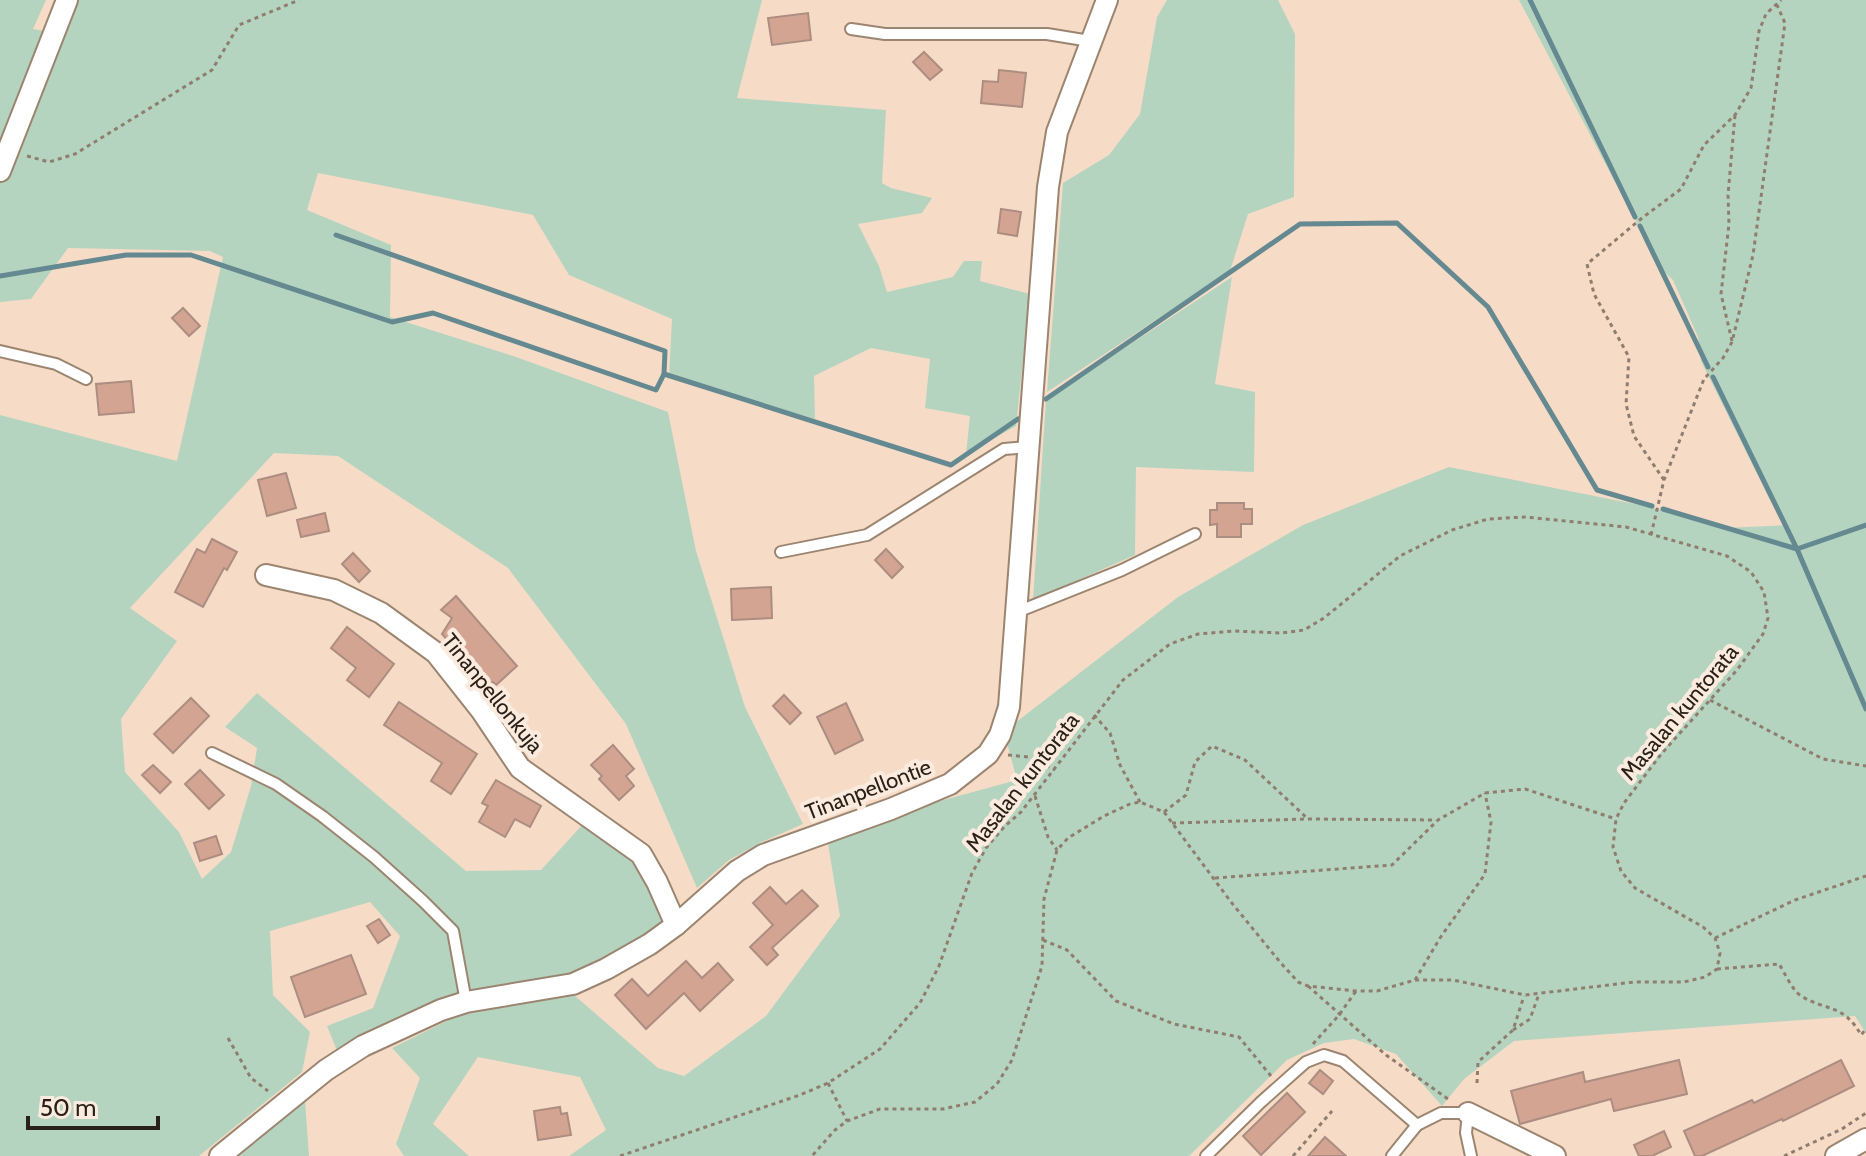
<svg xmlns="http://www.w3.org/2000/svg" width="1866" height="1156" viewBox="0 0 1866 1156" font-family="Cabin,sans-serif">
<style>
.green{fill:#b5d4c0}
.lines{fill:none;stroke-linecap:round;stroke-linejoin:round}
.stream{stroke:#648990;stroke-width:5}
.building{fill:#d4a493;stroke:#ac8d82;stroke-width:2}
.service-casing{stroke:#9c8570;stroke-width:14}
.minor-casing{stroke:#9c8570;stroke-width:24}
.path{stroke:#8f7e6f;stroke-width:3;stroke-dasharray:4 4;stroke-linecap:butt}
.service{stroke:#fff;stroke-width:10}
.minor{stroke:#fff;stroke-width:20}
.labels{text-anchor:middle;stroke-width:8;stroke-linejoin:round;paint-order:stroke}
.street-label{font-size:22px;fill:#292018;stroke:#fbebde}
</style>
<rect width="100%" height="100%" fill="#f6dcc6"/>
<g class="green">
<polygon points="0,0 46,0 33,29 55,33 67,0 762,0 737,98 886,110 882,183 891,188 932,198 922,213 858,224 879,266 887,292 953,277 964,261 982,261 980,281 1030,294 1016,426 966,454 970,416 925,408 930,359 871,348 814,376 815,419 669,377 672,319 569,275 533,215 318,173 307,210 391,245 390,317 516,357 668,412 696,551 745,707 803,824 762,842 729,860 697,888 626,724 508,568 338,456 274,453 130,608 177,641 121,719 125,772 179,832 202,879 231,852 251,786 257,748 225,727 257,693 466,871 541,870 584,823 633,860 663,920 633,944 570,974 482,991 440,1001 389,1021 338,1053 327,1026 373,1008 400,936 370,902 270,931 273,995 310,1032 302,1072 199,1156 0,1156 0,415 177,461 223,257 210,251 68,248 31,299 0,302"/>
<polygon points="1167,0 1278,0 1295,34 1294,197 1248,214 1230,271 1047,392 1063,183 1109,155 1140,114 1157,17"/>
<polygon points="1519,0 1866,0 1866,1033 1855,1016 1514,1041 1464,1079 1442,1106 1396,1054 1354,1039 1324,1043 1287,1060 1189,1156 569,1156 606,1130 580,1077 478,1057 433,1124 469,1156 404,1156 396,1144 420,1078 392,1048 465,1012 573,994 658,1068 684,1076 766,1016 840,916 826,832 1017,780 1007,743 1011,726 1178,597 1303,525 1449,467 1650,507 1724,528 1788,525 1770,500 1701,361 1698,337 1673,280 1661,269"/>
<polygon points="1232,277 1215,384 1255,392 1254,472 1136,467 1135,555 1033,600 1046,400"/>
<polygon points="305,1101 309,1156 238,1156"/>
</g>
<g class="lines">
<g class="stream">
<polyline points="1530,0 1635,217"/>
<polyline points="1640,226 1708,367"/>
<polyline points="336,235 665,351 664,374"/>
<polyline points="0,276 126,255 191,255 392,322 433,313 656,390 664,374 951,465 1018,419"/>
<polyline points="1713,377 1797,549 1866,709"/>
<polyline points="1046,399 1300,224 1397,223 1488,307 1597,490 1652,506"/>
<polyline points="1663,509 1797,549 1866,525"/>
</g>
</g>
<g class="building">
<polygon points="808,13 811,40 772,45 768,18"/>
<polygon points="924,52 942,70 930,80 913,62"/>
<polygon points="999,70 1026,73 1022,107 981,103 983,81 998,82"/>
<polygon points="1001,209 1021,212 1017,236 998,233"/>
<polygon points="183,308 200,326 189,336 172,318"/>
<polygon points="131,381 134,412 99,415 96,384"/>
<polygon points="286,473 296,508 267,516 258,480"/>
<polygon points="1217,503 1244,503 1244,509 1252,509 1252,524 1241,524 1241,537 1217,537 1217,524 1210,525 1210,510 1217,510"/>
<polygon points="325,513 329,531 301,537 297,520"/>
<polygon points="212,539 237,552 227,570 224,568 203,607 175,592 197,549 205,553"/>
<polygon points="886,549 903,567 892,578 875,560"/>
<polygon points="353,553 370,571 359,582 342,564"/>
<polygon points="771,587 772,618 732,620 731,589"/>
<polygon points="456,596 517,666 496,685 493,682 488,686 472,668 468,672 456,657 459,654 442,634 452,618 441,610"/>
<polygon points="347,627 394,664 369,697 347,680 356,668 331,648"/>
<polygon points="784,695 801,713 790,724 773,706"/>
<polygon points="191,698 209,716 173,753 154,734"/>
<polygon points="399,702 477,754 451,794 431,781 442,763 384,725"/>
<polygon points="846,703 863,740 835,754 817,717"/>
<polygon points="613,745 634,769 626,776 634,786 619,800 599,779 602,776 591,765"/>
<polygon points="153,765 171,782 160,793 142,775"/>
<polygon points="200,770 224,795 209,809 185,784"/>
<polygon points="496,780 541,806 530,827 515,819 505,837 479,822 488,806 482,803"/>
<polygon points="216,836 222,854 200,861 194,843"/>
<polygon points="770,887 786,904 802,890 818,906 772,948 778,955 767,965 750,947 773,925 753,903"/>
<polygon points="379,919 390,935 378,943 367,926"/>
<polygon points="351,955 366,994 305,1017 291,977"/>
<polygon points="686,961 702,978 718,963 733,980 700,1011 684,993 646,1029 615,995 632,979 648,996"/>
<polygon points="1679,1060 1687,1094 1614,1111 1611,1099 1520,1124 1511,1091 1583,1072 1585,1082"/>
<polygon points="1841,1060 1854,1086 1783,1121 1782,1119 1702,1156 1695,1156 1684,1131 1752,1100 1754,1103"/>
<polygon points="1320,1070 1333,1081 1323,1094 1309,1083"/>
<polygon points="1287,1093 1305,1112 1261,1155 1243,1136"/>
<polygon points="560,1107 561,1114 567,1113 571,1135 538,1140 534,1111"/>
<polygon points="1664,1131 1671,1147 1652,1156 1639,1156 1634,1145"/>
<polygon points="1325,1137 1346,1156 1308,1156"/>
</g>
<g class="lines">
<defs>
<g id="service">
<polyline points="851,29 885,34 1047,34 1090,41"/>
<polyline points="0,351 56,364 86,379"/>
<polyline points="781,552 867,535 1004,449 1029,447"/>
<polyline points="1017,612 1122,570 1195,534"/>
<polyline points="212,753 276,784 322,816 374,857 423,901 453,931 466,1002"/>
<polyline points="1206,1156 1261,1102 1306,1062 1324,1055 1343,1061 1417,1125"/>
<polyline points="1392,1156 1417,1125 1441,1113 1468,1113 1466,1133 1471,1156"/>
</g>
<g id="minor">
<polyline points="0,171 67,0"/>
<polyline points="266,575 334,590 381,613 436,653 481,710 520,768 641,854 657,882 676,925"/>
<polyline points="1468,1113 1555,1156"/>
<polyline points="220,1156 326,1070 363,1046 441,1010 466,1002 573,984 606,969 650,944 676,925 737,871 763,855 891,809 950,784 988,754 1000,735 1009,707 1048,187 1057,132 1107,0"/>
<polyline points="1836,1156 1866,1139"/>
</g>
</defs>
<use href="#service" class="service-casing"/>
<use href="#minor" class="minor-casing"/>
<g class="path">
<polyline points="27,156 49,162 75,154 212,70 239,25 299,0"/>
<polyline points="1732,341 1721,294 1729,224 1728,195 1735,115"/>
<polyline points="1664,480 1634,436 1626,404 1629,357 1594,294 1587,264 1642,218 1681,189 1704,145 1735,115 1751,88 1759,31 1766,14 1781,0"/>
<polyline points="1651,535 1664,480 1704,379 1723,358 1732,342 1753,255 1785,23 1777,5"/>
<polyline points="1710,700 1823,759 1866,766"/>
<polyline points="1094,715 1110,733 1120,765 1140,802"/>
<polyline points="1008,755 1029,757 1055,770"/>
<polyline points="1035,796 1048,837 1057,850"/>
<polyline points="1164,812 1186,795 1195,762 1212,746 1245,760 1308,819"/>
<polyline points="1172,823 1308,819 1436,820"/>
<polyline points="1215,878 1392,865 1438,820 1485,793 1525,789 1616,819"/>
<polyline points="1715,938 1795,900 1866,876"/>
<polyline points="1043,940 1067,950 1116,1001 1174,1024 1239,1037 1271,1076"/>
<path d="M1717,969l62,-5c6,9 13,26 22,32 25,15 43,8 60,39l5,-6"/>
<polyline points="1415,980 1440,938 1485,874 1491,822 1485,793"/>
<polyline points="1308,986 1386,1055 1448,1099"/>
<polyline points="1513,1030 1530,1019 1539,994"/>
<polyline points="228,1038 251,1078 268,1091"/>
<polyline points="1313,1044 1339,1015 1356,991"/>
<polyline points="828,1083 847,1121"/>
<polyline points="1477,1083 1478,1062 1513,1030 1524,996"/>
<polyline points="620,1156 800,1095 828,1083 880,1049 920,1003 939,966 972,873 986,848 1004,827 1021,812 1123,680 1170,644 1198,634 1234,631 1282,633 1304,630 1324,618 1400,556 1452,530 1488,519 1525,517 1626,527 1727,556 1751,572 1764,592 1768,618 1763,634 1737,670 1662,753 1624,803 1616,819 1613,847 1621,871 1635,888 1703,927 1715,938 1720,953 1717,969 1705,977 1684,982 1634,982 1525,995 1453,980 1415,980 1377,991 1356,991 1308,986 1298,982 1280,962 1231,902 1164,812 1140,802 1130,804 1104,816 1068,838 1057,850 1044,899 1042,966 1012,1060 997,1084 975,1102 943,1109 880,1109 847,1121 835,1130 812,1156"/>
<polyline points="1293,1156 1332,1111"/>
<polyline points="1784,1156 1842,1129 1866,1113"/>
</g>
<use href="#service" class="service"/>
<use href="#minor" class="minor"/>
</g>
<g class="labels">
<g class="street-label">
<text transform="translate(493 693) rotate(51)" y="8">Tinanpellonkuja</text>
<text transform="translate(1679 712) rotate(-50)" y="8">Masalan kuntorata</text>
<text transform="translate(1022 782) rotate(-52)" y="8">Masalan kuntorata</text>
<text transform="translate(868 789) rotate(-21)" y="8">Tinanpellontie</text>
</g>
</g>
<path d="M28 1116v12h130v-12" fill="none" stroke="#292018" stroke-width="4"/>
<text x="40" y="1116" font-size="24" fill="#292018" stroke="#fbebde" stroke-width="6" paint-order="stroke">50 m</text>
</svg>
